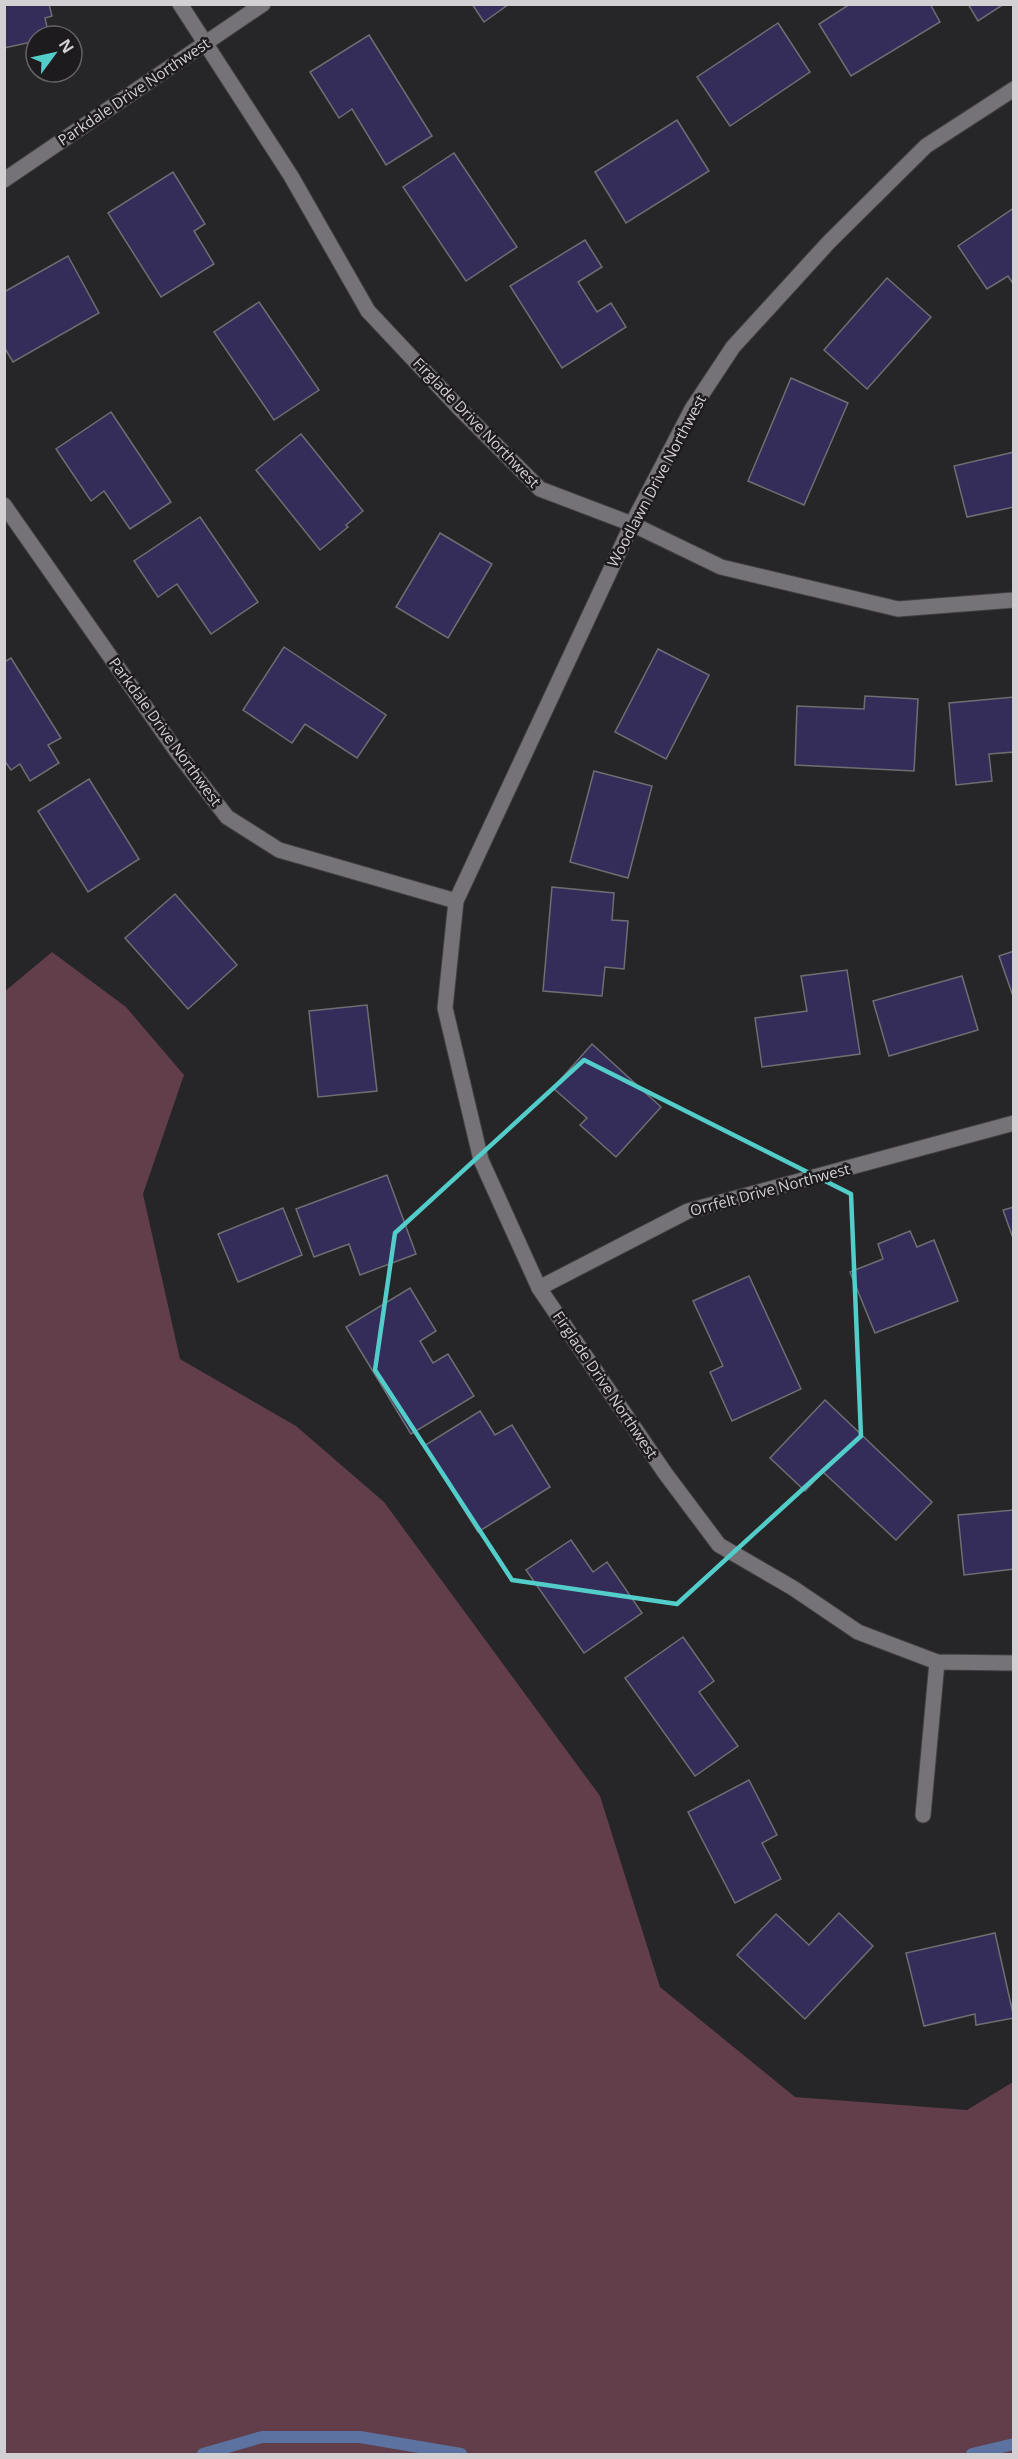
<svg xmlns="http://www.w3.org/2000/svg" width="1018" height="2459" viewBox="0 0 1018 2459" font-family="'Open Sans',sans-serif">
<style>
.green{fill:#613e49}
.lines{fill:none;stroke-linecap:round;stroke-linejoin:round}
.stream{stroke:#5c73a2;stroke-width:12}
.building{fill:#342d5a;stroke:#6e6e72;stroke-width:1.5}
.street-casing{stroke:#424042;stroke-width:17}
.street{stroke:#757377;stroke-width:15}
.marked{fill:none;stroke:#53cdca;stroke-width:4.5;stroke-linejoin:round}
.labels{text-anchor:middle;stroke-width:5;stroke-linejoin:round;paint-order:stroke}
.street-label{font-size:15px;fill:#d2d0d2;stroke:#1d1b1e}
</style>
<rect width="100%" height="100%" fill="#262527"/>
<polygon class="green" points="52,952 126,1007 184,1075 143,1194 180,1359 296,1426 384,1502 600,1796 660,1987 795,2097 967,2110 1013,2082 1013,2454 5,2454 4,992"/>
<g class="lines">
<g class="stream">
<polyline points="203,2454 262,2437 360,2437 461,2454"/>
<polyline points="972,2454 1014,2444"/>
</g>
</g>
<g class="building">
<polygon points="4,4 49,4 52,16 45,18 49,36 36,36 36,41 4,48"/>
<polygon points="472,4 509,4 484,22"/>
<polygon points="850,4 930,4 940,22 851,76 819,24"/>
<polygon points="968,4 1004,4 978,21"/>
<polygon points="778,23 810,72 730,126 697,77"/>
<polygon points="369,35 432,136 386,165 352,109 339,118 310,72"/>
<polygon points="677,120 709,171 626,223 595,172"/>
<polygon points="454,153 517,247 466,281 403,187"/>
<polygon points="173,172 205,224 194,231 214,264 161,297 108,213"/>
<polygon points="1014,208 1014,285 1008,276 987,289 958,246"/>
<polygon points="585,240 602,267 578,282 597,312 611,303 626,327 562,368 510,286"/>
<polygon points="68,256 99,313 13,362 4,347 4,292"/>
<polygon points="887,278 931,317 867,389 824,350"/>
<polygon points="259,302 319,390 274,420 214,332"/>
<polygon points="791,378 848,403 804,505 748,481"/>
<polygon points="111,412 171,502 130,529 104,491 91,501 56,449"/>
<polygon points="301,434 363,511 346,525 348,527 320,550 256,470"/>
<polygon points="1014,452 1014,507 967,517 954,466"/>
<polygon points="200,517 258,602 211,634 177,584 158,597 134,561"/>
<polygon points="440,533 492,564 448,638 396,607"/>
<polygon points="284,647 386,715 357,758 305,724 292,743 243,710"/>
<polygon points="658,649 709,675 666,759 615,732"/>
<polygon points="11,658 61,738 48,745 59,763 30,781 20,764 11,770 4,760 4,662"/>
<polygon points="865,696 918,699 914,771 795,765 797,706 864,709"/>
<polygon points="1014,697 1014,752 989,754 992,781 956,785 949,703"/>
<polygon points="594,771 652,786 628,878 570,862"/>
<polygon points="89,779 139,859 88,892 38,811"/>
<polygon points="552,887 614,893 612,920 628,921 624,969 605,967 602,996 543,991"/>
<polygon points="175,894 237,965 188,1009 125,938"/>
<polygon points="1014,951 1014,999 999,956"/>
<polygon points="847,970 860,1054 762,1067 755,1018 807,1011 801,976"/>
<polygon points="962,976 978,1030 889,1056 873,1001"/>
<polygon points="367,1005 377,1091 318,1097 309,1011"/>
<polygon points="592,1044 661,1107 616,1157 580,1125 587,1118 553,1088"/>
<polygon points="387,1175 416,1254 360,1275 349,1244 314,1257 296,1209"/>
<polygon points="1014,1207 1014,1241 1003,1210"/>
<polygon points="283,1208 302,1255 238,1282 218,1234"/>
<polygon points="910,1231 917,1247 934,1240 958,1301 875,1333 850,1272 883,1259 878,1244"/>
<polygon points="749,1276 801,1389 732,1421 710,1372 723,1366 693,1301"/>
<polygon points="410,1288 436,1331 420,1341 433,1363 448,1354 474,1396 411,1434 346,1327"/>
<polygon points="825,1400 932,1502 896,1540 823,1472 805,1491 770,1458"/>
<polygon points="480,1411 495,1435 512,1425 550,1487 478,1532 424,1446"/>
<polygon points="1014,1510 1014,1569 964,1575 958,1515"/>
<polygon points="571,1540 593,1572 607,1562 642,1613 584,1653 526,1570"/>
<polygon points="683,1637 714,1681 699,1692 738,1746 695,1776 625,1678"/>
<polygon points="749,1780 777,1835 762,1843 781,1879 735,1903 688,1812"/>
<polygon points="839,1913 873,1946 805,2019 737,1955 776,1914 809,1945"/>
<polygon points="995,1933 1014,2018 976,2025 975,2014 924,2026 906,1953"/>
</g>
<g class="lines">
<defs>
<g id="street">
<polyline points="180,4 291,176 368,311 461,410 540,489 632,524 721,567 898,609 1014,600"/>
<polyline points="1014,89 926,146 829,242 733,347 692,409 632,524 456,901 445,1008 481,1160 539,1288 665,1473 719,1545 793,1588 858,1632 937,1662 1014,1663"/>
<polyline points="4,180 263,4"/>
<polyline points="4,505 177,752 227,817 279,850 456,901"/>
<polyline points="539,1288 688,1211 1014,1123"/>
<polyline points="923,1815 937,1662"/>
</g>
</defs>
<use href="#street" class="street-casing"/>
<use href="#street" class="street"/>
</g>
<path class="marked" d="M584,1060l267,134 10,242 -184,168 -165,-24 -137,-210 20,-137z"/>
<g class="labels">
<g class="street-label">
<text transform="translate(134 92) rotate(-34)" y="5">Parkdale Drive Northwest</text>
<text transform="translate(476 423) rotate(46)" y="5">Firglade Drive Northwest</text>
<text transform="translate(657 481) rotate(-62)" y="5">Woodlawn Drive Northwest</text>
<text transform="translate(165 732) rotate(54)" y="5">Parkdale Drive Northwest</text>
<text transform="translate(770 1190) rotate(-15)" y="5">Orrfelt Drive Northwest</text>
<text transform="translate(605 1385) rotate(56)" y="5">Firglade Drive Northwest</text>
</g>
</g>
<rect width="1018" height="2459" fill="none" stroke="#d2d0d2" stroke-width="12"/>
<g transform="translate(54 54) rotate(57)"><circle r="28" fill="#1d1b1e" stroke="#656366" stroke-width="1.5"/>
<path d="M0-4.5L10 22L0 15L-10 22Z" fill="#53cdca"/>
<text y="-9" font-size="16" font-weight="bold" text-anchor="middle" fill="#d2d0d2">N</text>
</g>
</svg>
